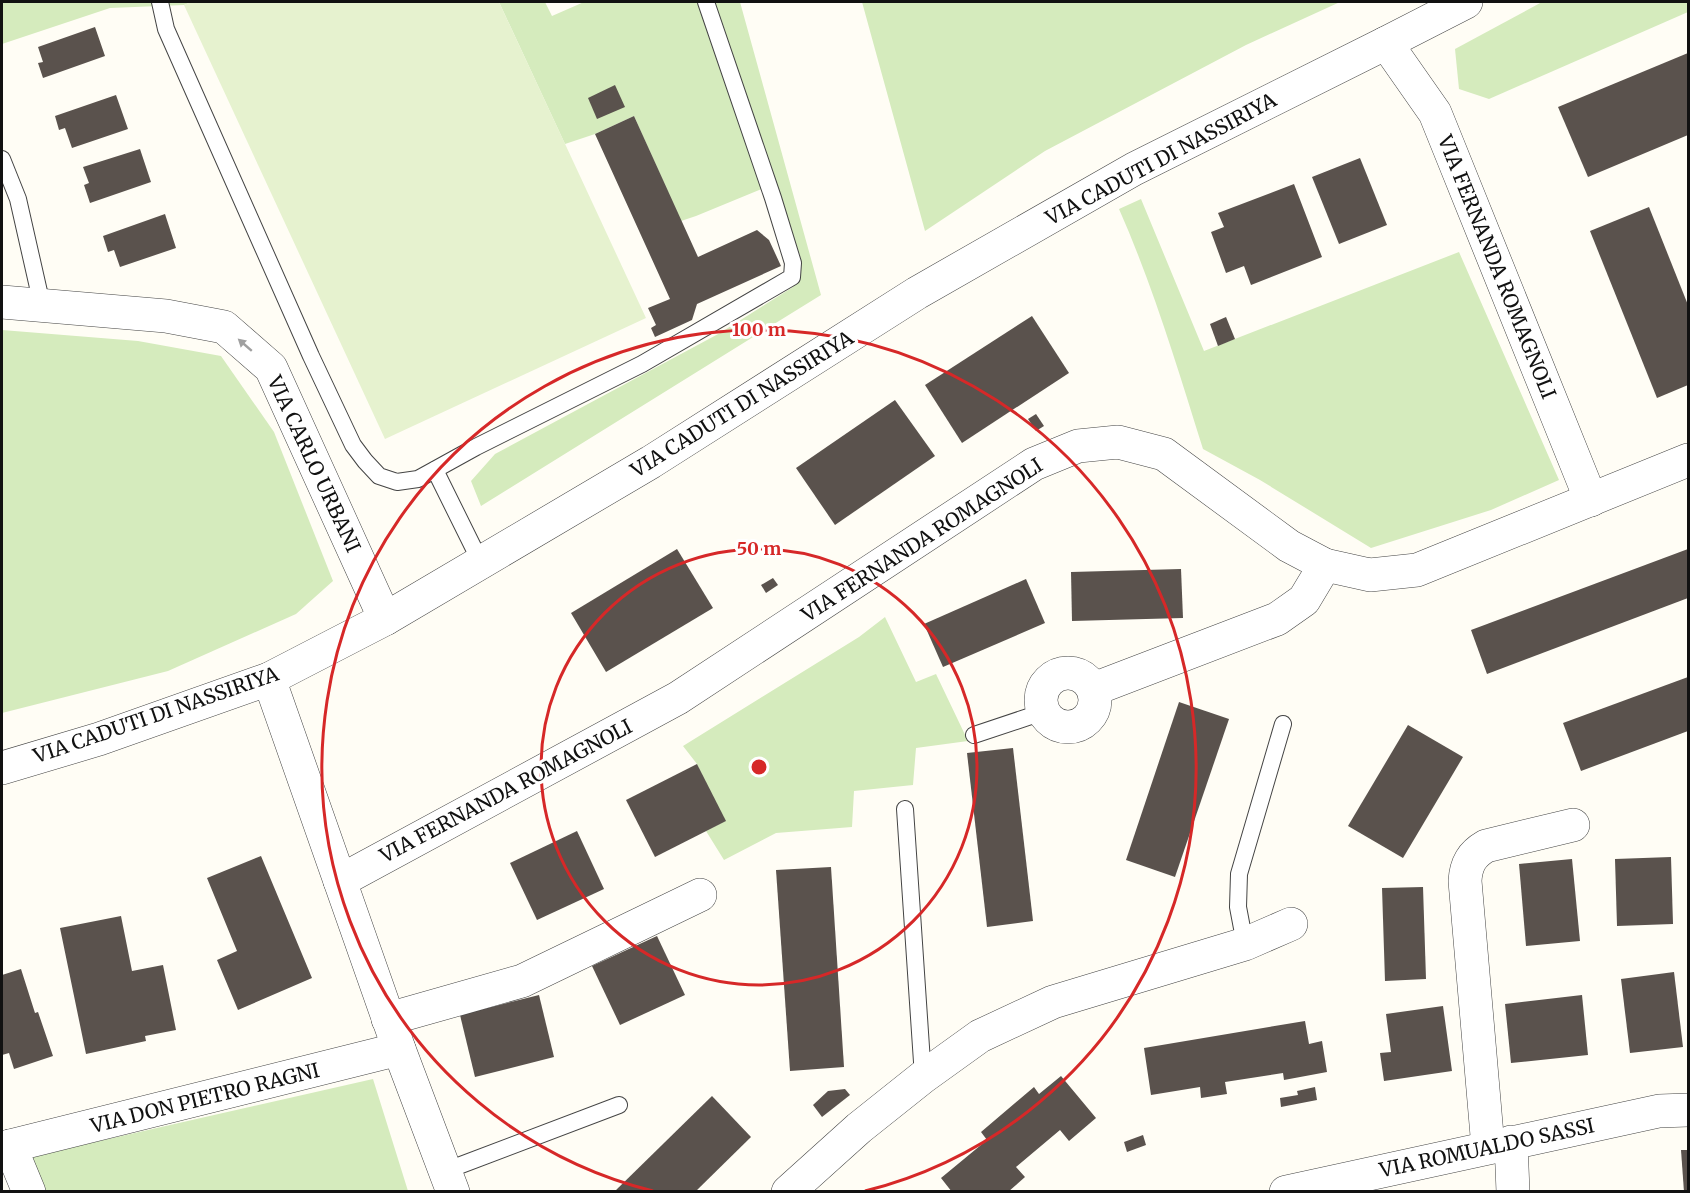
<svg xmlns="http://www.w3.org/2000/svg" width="1690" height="1193" viewBox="0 0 1690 1193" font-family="Merriweather,serif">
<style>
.green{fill:#d5ebbd}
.pitch{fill:#e6f2cf}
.building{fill:#5a524d}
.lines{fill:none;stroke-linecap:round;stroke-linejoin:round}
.service-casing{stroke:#444;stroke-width:18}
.minor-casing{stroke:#444;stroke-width:34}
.service{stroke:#fff;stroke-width:16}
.minor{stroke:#fff;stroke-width:33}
.oneway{fill:#a0a0a0}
.ring{fill:none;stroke:#d62828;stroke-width:3}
.labels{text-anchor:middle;stroke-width:6;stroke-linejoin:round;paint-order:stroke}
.street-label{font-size:20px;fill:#111;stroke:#fff}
.centre{fill:#d62828;stroke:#fff;stroke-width:3}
.ring-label{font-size:18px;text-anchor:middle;font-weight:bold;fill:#d62828;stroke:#fff;stroke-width:6;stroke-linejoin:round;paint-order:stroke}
</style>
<rect width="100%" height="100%" fill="#fffdf5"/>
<g class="green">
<polygon points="2,2 191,2 184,5 110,8 2,44"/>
<polygon points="499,2 545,2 552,16 584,2 740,2 821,295 481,506 471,481 495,454 720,333 793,287 801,259 776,183 696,216 681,221 634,116 595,134 565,144"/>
<polygon points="862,2 1340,2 1246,45 1045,151 925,231"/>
<polygon points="1542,2 1688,2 1688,12 1489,99 1459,89 1455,49"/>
<path d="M1141,199l63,152 255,-99 100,228 -68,30 -120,38 -111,-68 -57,-31c-25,-80 -50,-163 -84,-240z"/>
<polygon points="2,330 138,341 221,356 274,432 333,581 296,614 168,671 2,713"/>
<polygon points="885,617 916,682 936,674 968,741 916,748 913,785 854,791 852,827 776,833 724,860 706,831 725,821 697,764 683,746 859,637"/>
<polygon points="373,1079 408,1191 39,1191 29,1157"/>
</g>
<polygon class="pitch" points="191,2 499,2 646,318 385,439 184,5"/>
<g class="building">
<polygon points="95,27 105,56 43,78 38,63 43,62 38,47"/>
<polygon points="1688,53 1688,135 1588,177 1558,107"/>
<polygon points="615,85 625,107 597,119 588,98"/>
<polygon points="116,95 128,129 72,148 65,128 59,130 55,116"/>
<polygon points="634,116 698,257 757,230 769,240 781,266 697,304 692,320 655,337 651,328 656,325 648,308 670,299 595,134"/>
<polygon points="140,149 151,182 90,203 84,185 89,183 83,167"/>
<polygon points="1360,158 1387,225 1339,244 1312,177"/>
<polygon points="1294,184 1322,257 1251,285 1244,266 1226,273 1211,232 1224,227 1218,213"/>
<polygon points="1649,207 1688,305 1688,385 1657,398 1590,231"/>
<polygon points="165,214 176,248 120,267 114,250 108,252 103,236"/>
<polygon points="1032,316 1069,373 962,443 925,385"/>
<polygon points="1226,317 1235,339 1218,346 1210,324"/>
<polygon points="895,400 935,456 835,525 796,468"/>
<polygon points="1036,414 1044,426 1036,431 1028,419"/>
<polygon points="677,549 713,608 606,672 571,613"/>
<polygon points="1688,549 1688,598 1487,674 1471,630"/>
<polygon points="1181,569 1183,618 1072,621 1071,572"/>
<polygon points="773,578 778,585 766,593 761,585"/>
<polygon points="1026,579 1045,623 943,667 924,624"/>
<polygon points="1688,677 1688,731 1581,771 1563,723"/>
<polygon points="1179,702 1229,719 1175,877 1126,860"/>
<polygon points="1408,725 1463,757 1403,858 1348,826"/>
<polygon points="1013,748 1033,921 987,927 967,753"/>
<polygon points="697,764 726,821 655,857 626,800"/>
<polygon points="577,831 604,889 537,920 510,863"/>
<polygon points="261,856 312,978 238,1010 217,960 237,951 207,878"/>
<polygon points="1671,857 1673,924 1617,926 1615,859"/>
<polygon points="1572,859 1580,941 1526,946 1519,864"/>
<polygon points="831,867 844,1067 790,1071 776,870"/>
<polygon points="1423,887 1426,979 1385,981 1382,888"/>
<polygon points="121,916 132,971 163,965 176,1030 145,1036 146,1041 86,1054 60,928"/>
<polygon points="657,936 685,995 620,1025 592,966"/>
<polygon points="21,969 35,1013 38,1012 53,1056 14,1069 9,1053 2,1055 2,975"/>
<polygon points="1674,972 1683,1047 1630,1053 1621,979"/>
<polygon points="539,995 554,1057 475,1077 460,1015"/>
<polygon points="1582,995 1588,1055 1511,1063 1505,1004"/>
<polygon points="1443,1006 1452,1071 1384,1081 1380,1053 1391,1052 1386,1014"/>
<polygon points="1305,1021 1309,1044 1322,1041 1327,1072 1284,1080 1283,1073 1225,1082 1227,1094 1201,1098 1200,1087 1151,1095 1144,1048"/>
<polygon points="1061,1076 1096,1118 1069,1141 1060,1130 1016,1167 1025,1177 1008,1192 952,1192 941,1178 987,1140 981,1132 1034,1087 1039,1094"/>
<polygon points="1315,1087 1317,1100 1281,1107 1280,1098 1298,1095 1297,1091"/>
<polygon points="845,1089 850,1095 822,1117 813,1105 828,1091"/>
<polygon points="712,1096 751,1137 695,1192 614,1192"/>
<polygon points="1143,1135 1146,1145 1127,1152 1124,1142"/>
<polygon points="1681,1150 1688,1150 1688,1192 1684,1192"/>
</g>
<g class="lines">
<defs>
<g id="service">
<polyline points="160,2 166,29 311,356 353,445 365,461 379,476 397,482 418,479 476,447 642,364 792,277 793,263 773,198 706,2"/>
<polyline points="2,159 18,199 42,305"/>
<polyline points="435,470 481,563"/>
<polyline points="974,735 1043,712"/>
<polyline points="905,809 923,1077"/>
<polyline points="1245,944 1238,907 1239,874 1283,724"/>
<polyline points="445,1171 619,1105"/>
</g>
<g id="minor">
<polyline points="1386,43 1435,113 1591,500"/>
<polyline points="2,302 166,316 224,327 271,368 385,619"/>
<circle cx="1068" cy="700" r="27"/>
<polyline points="269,679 399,1049 453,1192"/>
<polyline points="1094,689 1277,619 1304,600 1325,565"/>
<polyline points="2,768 99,739 269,679 385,619 651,462 917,293 1134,169 1386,43 1466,2"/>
<polyline points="340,881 678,698 1034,464 1078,446 1118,442 1164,454 1289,546 1325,565 1370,575 1417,570 1688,460"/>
<polyline points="388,1019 522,981 700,895"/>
<polyline points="1511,1142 1513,1192"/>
<polyline points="10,1146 29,1192"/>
<path d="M1488,1147l-23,-266c1,-17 7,-27 21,-35l87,-21"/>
<polyline points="2,1148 399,1049"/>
<polyline points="788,1192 859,1128 923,1077 980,1036 1053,1002 1245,944 1291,924"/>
<polyline points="1286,1192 1659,1111 1688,1110"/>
</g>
</defs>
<use href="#service" class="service-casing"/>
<use href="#minor" class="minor-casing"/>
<use href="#service" class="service"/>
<use href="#minor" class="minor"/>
</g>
<defs><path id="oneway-solid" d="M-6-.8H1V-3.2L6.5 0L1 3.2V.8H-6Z" transform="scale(1.5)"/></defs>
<use class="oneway" href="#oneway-solid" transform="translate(245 345) rotate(-139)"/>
<g class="ring">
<circle cx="759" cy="767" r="218"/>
<path d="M653 1191A437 437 0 1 1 865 1191"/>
</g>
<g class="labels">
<g class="street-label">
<text transform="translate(1161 159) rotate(-28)" y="7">VIA CADUTI DI NASSIRIYA</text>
<text transform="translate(1497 267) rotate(68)" y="7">VIA FERNANDA ROMAGNOLI</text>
<text transform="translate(742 404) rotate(-32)" y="7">VIA CADUTI DI NASSIRIYA</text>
<text transform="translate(314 464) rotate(65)" y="7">VIA CARLO URBANI</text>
<text transform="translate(922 540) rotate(-33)" y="7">VIA FERNANDA ROMAGNOLI</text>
<text transform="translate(156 715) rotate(-19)" y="7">VIA CADUTI DI NASSIRIYA</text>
<text transform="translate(506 791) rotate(-28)" y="7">VIA FERNANDA ROMAGNOLI</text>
<text transform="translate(205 1098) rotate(-14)" y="7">VIA DON PIETRO RAGNI</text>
<text transform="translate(1487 1148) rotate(-12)" y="7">VIA ROMUALDO SASSI</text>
</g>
</g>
<circle cx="759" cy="767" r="9" class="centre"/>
<g class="ring-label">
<text x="759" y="336">100 m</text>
<text x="759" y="555">50 m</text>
</g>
<rect width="1690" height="1193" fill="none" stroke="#111111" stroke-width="6"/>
</svg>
